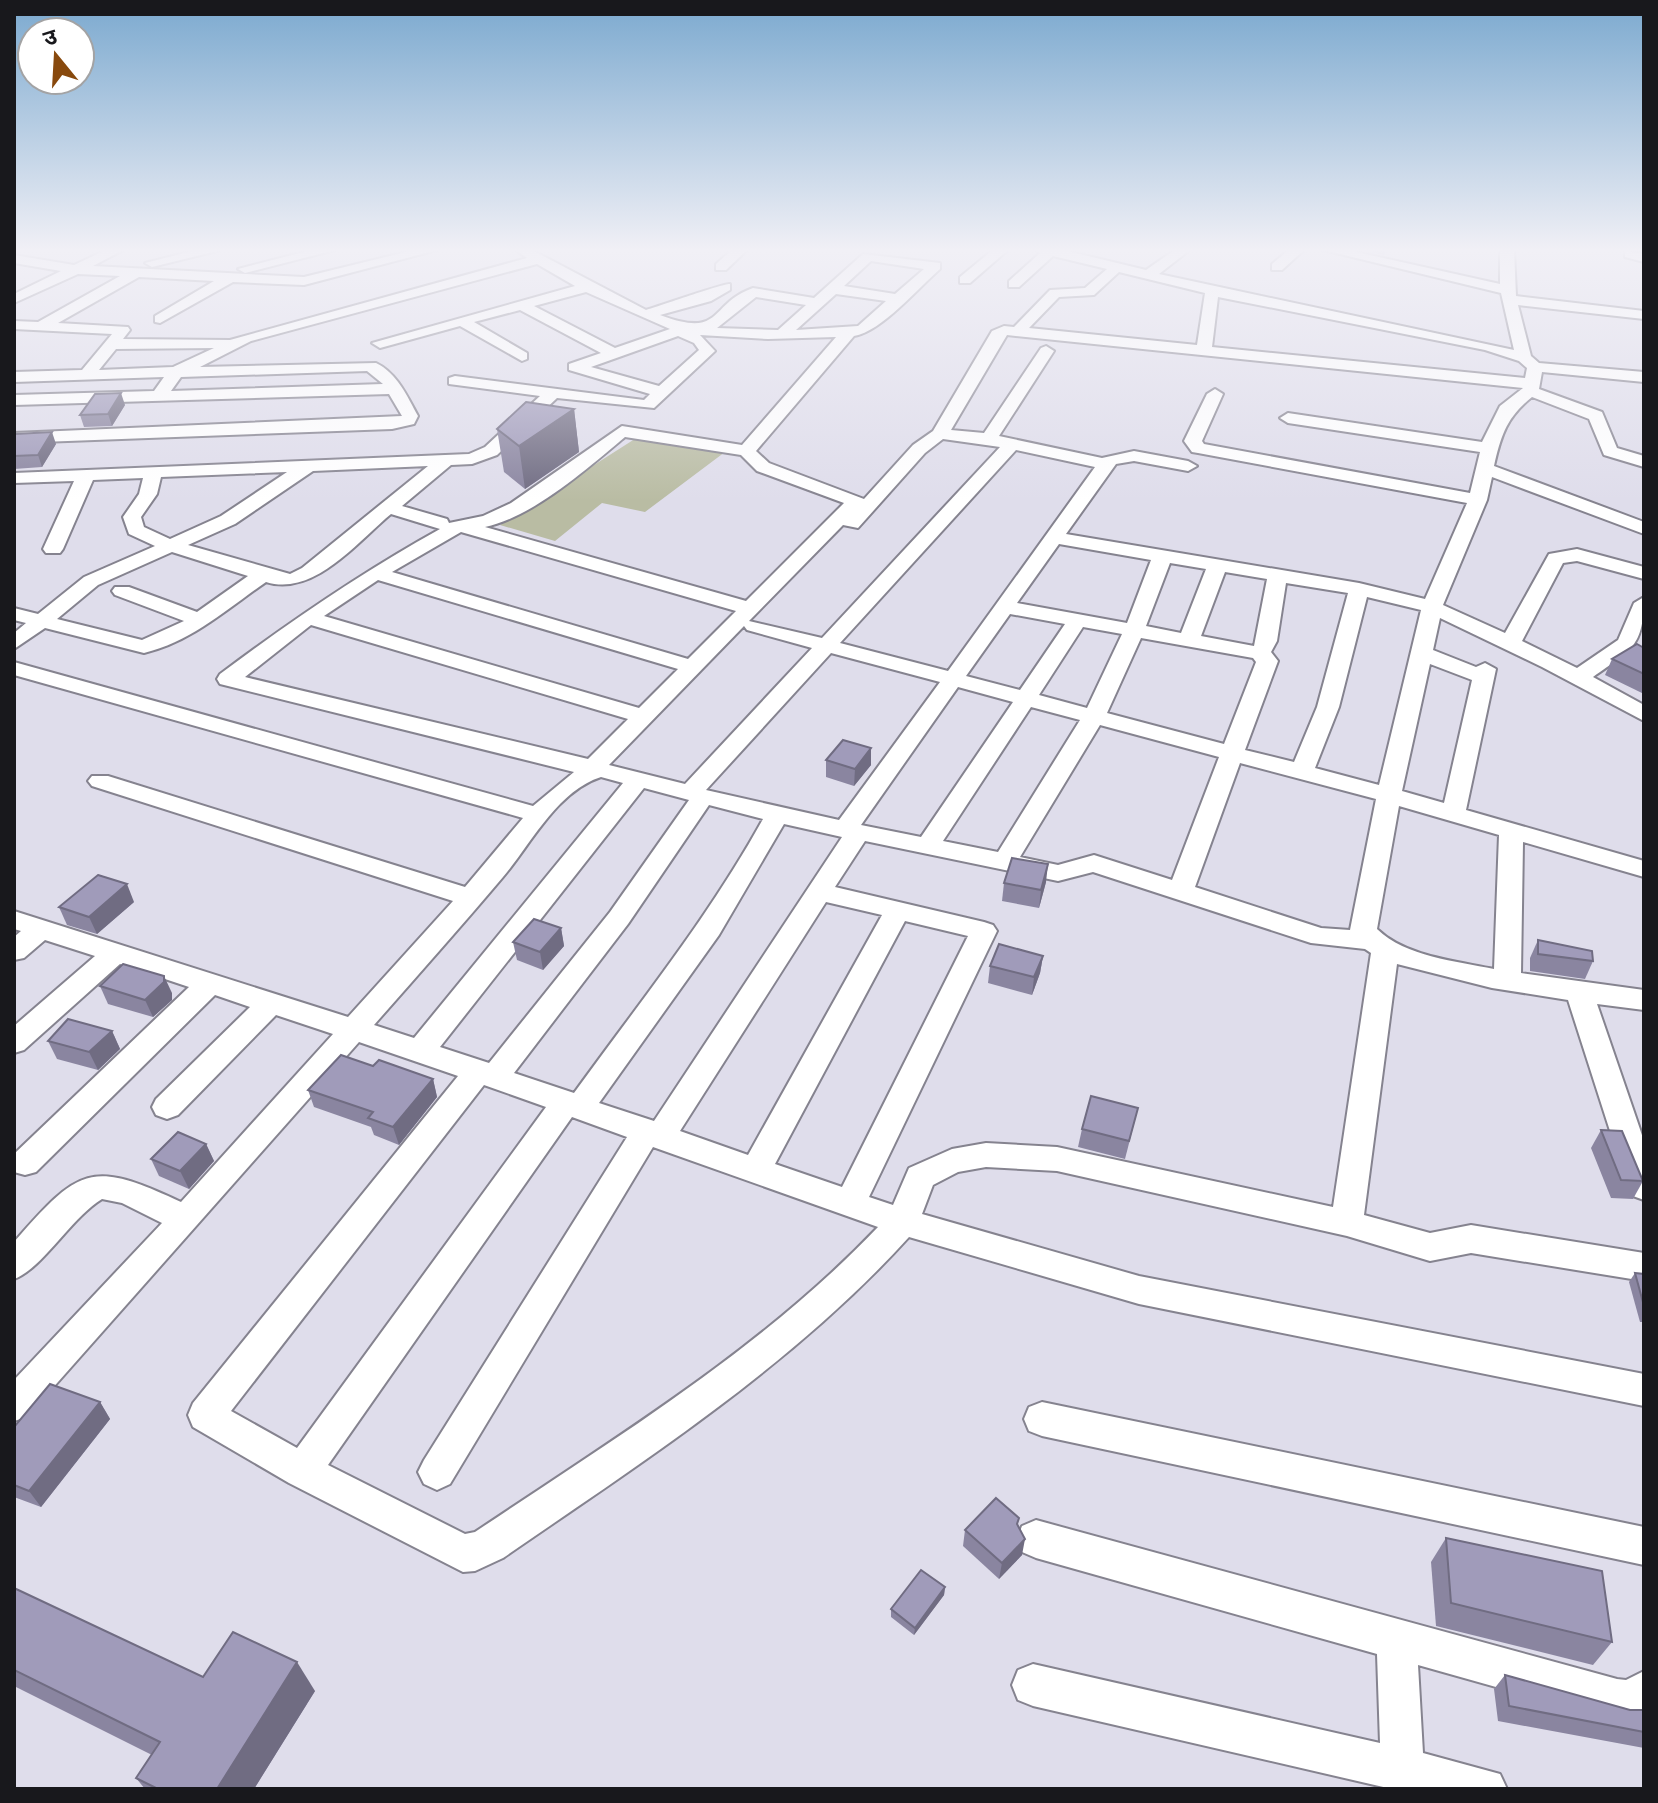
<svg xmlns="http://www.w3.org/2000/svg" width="1658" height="1803" viewBox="0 0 1658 1803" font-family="Roboto,'Noto Sans Devanagari',sans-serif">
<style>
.green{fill:#b9bca3}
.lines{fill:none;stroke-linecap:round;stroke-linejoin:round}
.minor-casing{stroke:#85838f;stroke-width:4}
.minor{fill:#fff;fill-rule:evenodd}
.wall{fill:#8a85a0}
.shaded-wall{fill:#706c82}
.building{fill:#a09bba;stroke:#706c82;stroke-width:2}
</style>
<rect width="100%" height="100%" fill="#dfddeb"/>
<polygon class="green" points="641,435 725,452 645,512 602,503 555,541 500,525"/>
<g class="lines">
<defs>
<g id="minor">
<path d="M108,249h17l-32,17 211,11 114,-28h23l-137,36 -71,-3 -73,41 -5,-1v-6l59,-35 -75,-4 -81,46 70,4 2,3 -7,9 107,1 297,-82 -13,-9h16l116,61c14,-4 78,-27 84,-26v6l-19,11 -51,14c64,24 48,-11 93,-27l61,10 49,-44 77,9v6c-21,18 -59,63 -86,67l-98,115 13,12 95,36 49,-54 20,-14 59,-100 12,-5 10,1 36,-37 35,-2 22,-19 -54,-13 -34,31h-10v-6l31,-28 -5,-4h24l87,21 30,-21h15l-32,25 355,76 -13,-57 -182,-44h24l157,35v-35h14l2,47 128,15v8l-126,-14 13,51 8,7 105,9v10l-102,-10 -3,17 63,23 15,36 27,8v11l-40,-12 -15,-36 -57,-22c-25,20 -31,38 -38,69l150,56v12l-152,-57 -5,23 -44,105 62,28 44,-79 28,-5 67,18v12l-67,-18 -14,2 -41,78 55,27 41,-28 16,-37 10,-6c0,50 -13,53 -51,80l51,28v16l-102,-54 -102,-49 -7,32 43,17 9,-4 11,6 -30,141 178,51v16l-121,-35 -2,131 123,17v20l-47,-6 47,137v59l-11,-4 -5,-9 -60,-187 -76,-12 -95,-24 -33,251 66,18 41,-8 173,28v28l-173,-28 -41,8 -83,-25 -290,-65 -71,-4 -28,5 -25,13 -11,29 217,62 505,98v32l-505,-102 -230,-67c-117,129 -264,223 -406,321l-28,13 -12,1 -174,-89 -96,-56 -5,-12 5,-12 265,-327 -99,-34 -332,375 -13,4v-41l148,-157 -40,-20 -20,-4c-31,19 -60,70 -88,80v-37c65,-74 76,-83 167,-40l152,-168 -57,-19 -98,100 -11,4 -11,-4 -4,-8 4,-8 94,-92 -35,-12 -179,177 -11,3 -11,-3v-18l175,-167 -69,-23 -96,86 -10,3v-27l81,-70 -50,-16 -21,18 -10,2v-23l7,-6 -7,-2v-18l334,106 105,-116 -361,-115 -4,-5 4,-5h16l357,111 58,-69 -509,-143v-13l519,144 41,-34 -354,-88 -3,-5 3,-5c71,-53 142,-102 220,-145l-49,-15c-34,28 -77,83 -125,68 -39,27 -75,60 -122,71l-99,-25 -31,21v-16l12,-10 -12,-3v-12l24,6 46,-37 71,-31 -26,-12 -6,-17 16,-23 4,-16 -50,2 -30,69 -3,4h-14l-3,-4 31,-68 -60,2v-10l455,-19 16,-7 55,-51 -91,-12v-6l6,-2 189,24 6,-6 -81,-24v-6l32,-11 -81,-43 -46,12 53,31v6l-5,2 -62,-35 -80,22 -8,-5 203,-57 -38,-22 -286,77 -51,26 176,-4c21,10 31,33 42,53l-4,8 -22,5 -378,14v-10l388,-17 -13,-22 -375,11v-10l140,-4 10,-14 -150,5v-10l68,-2 30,-36 -98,-5v-8l24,1 82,-46 -42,-2 -64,29v-9l47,-23 -47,-8v-8l60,10zM871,261l53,8 -29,25 -51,-8zM1119,272l86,21 -8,52 -168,-17 30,-31 35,-2zM586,292l84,37 -55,19 -81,-42zM836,294l50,7 -28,25 -62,4zM756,297l50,8 -28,25 -61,-2zM1218,297l267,53 34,11 8,7 -2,10 -313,-31zM700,335l68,4 68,-2 -94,108 -120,-19 -111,77 -28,13 -34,7 -2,-4 -45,-13 49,-41 21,-1 25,-9 60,-57 97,10 61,-57zM1007,335l516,53 -23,18 -18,36 -194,-29 -8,5 8,5 192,29 -10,41 -266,-49 -2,-3 21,-47 -8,-5 -8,5 -23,47 8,11 6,1 269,50 -42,96 -66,-16 -293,-49 50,-70 18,-3 54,10 9,-5 -9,-5 -54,-10 -32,7 -103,-22 55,-85 -8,-5 -5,2 -57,85 -33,-3zM678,336l16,7 5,7 -40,36 -68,-19zM214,348l-41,19 -74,3 17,-21zM367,371l16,13 -212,7 10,-14zM625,437l116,18 16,16 87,32 -98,98 -261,-74c48,-10 103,-59 140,-90zM943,439l57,8 -178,191 -73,-17 94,-96 15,3 67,-75zM1016,450l79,17 -147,204 -108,-28zM428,466l-126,102 -12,6 -102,-29 47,-21 78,-53zM287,472l-66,44 -51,23 -26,-12 -3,-10 16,-23 4,-17zM461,532l275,79 -48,48 -296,-87zM1059,544l92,16 -24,63 -110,-20zM172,552l76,24 -51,36 -68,-25h-14l-3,4 3,4 69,26 -42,19 -85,-21 41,-34zM1170,563l36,6 -25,64 -35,-7zM1225,572l42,7 -13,67 -53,-10zM378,580l300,89 -39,39 -315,-92zM1286,583l62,10 -31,114 -23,55 -49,-12 33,-89 -7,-9 6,-11zM1367,597l54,13 -42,175 -64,-17 24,-61zM1010,614l55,10 -45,66 -54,-14zM311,625l317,94 -40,40 -343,-82zM744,626l3,4 65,18 -127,136 -76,-19zM1083,627l39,7 -35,74 -48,-13zM1141,638l112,20 3,4 -32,82 -117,-31zM831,653l109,29 -101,138 -133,-30zM1430,664l42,16 -28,123 -42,-12zM958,687l55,15 -92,135 -60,-12zM1031,707l49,13 -82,132 -55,-11zM1100,725l119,32 -47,123 -78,-25 -36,10 -38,-8zM1240,763l136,36 -26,131 -29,-2 -126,-41zM601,777l22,6 -209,255 -40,-13c43,-49 87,-98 129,-148 28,-33 54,-86 98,-100zM644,788l45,12 -79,112 -121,151 -49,-16zM709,805l54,14c-54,98 -124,184 -189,274l-60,-20 114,-149zM1399,806l100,29 -5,134c-38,-8 -88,-12 -117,-40zM784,824l58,13 -188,284 -55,-18 120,-168zM865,841l193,40 35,-9 218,71 54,6 6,4 -38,254 -276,-60 -71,-4 -34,6 -43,19 -16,37 -24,-8 128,-266 -4,-6 -9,-3 -149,-35zM826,902l56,13 -134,240 -68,-24zM905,921l63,15 -126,251 -67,-23zM484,1085l62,22 -249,341 -66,-37zM572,1117l55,20 -203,323 -6,12 6,12 13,6 13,-6 203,-337 225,80c-116,122 -263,211 -403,305l-10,2 -137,-69z"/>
<polygon points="200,249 225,249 152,267 145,263"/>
<polygon points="315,249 339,249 245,273 238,269"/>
<polygon points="733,249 748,249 726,270 716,270 716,264"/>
<polygon points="994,249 1009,249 970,283 960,283 960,277"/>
<polygon points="1290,249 1305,249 1282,270 1272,270 1272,264"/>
<polygon points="1625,251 1644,254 1644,262 1625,257"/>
<polygon points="1042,1402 1644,1527 1644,1565 1042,1436 1029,1431 1024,1419 1029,1407"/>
<polygon points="1036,1520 1617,1679 1626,1680 1644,1671 1644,1716 1631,1722 1617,1721 1418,1665 1423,1753 1500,1774 1507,1789 1392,1789 1033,1706 1018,1700 1012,1685 1018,1670 1033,1664 1380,1743 1377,1654 1036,1558 1022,1552 1017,1539 1022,1526"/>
</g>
</defs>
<use href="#minor" class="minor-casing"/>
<use href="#minor" class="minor"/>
</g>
<g class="wall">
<polygon points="606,249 637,249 635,251"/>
<polygon points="1360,249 1386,249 1384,255"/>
<polygon points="125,405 112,426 84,427 80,415"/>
<polygon points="574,409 579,452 525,489 504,472 497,429"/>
<polygon points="14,436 56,444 42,467 14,469"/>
<polygon points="1644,648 1644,694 1605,675 1612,659"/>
<polygon points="871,748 871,765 854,786 826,777 826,760"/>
<polygon points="1046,882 1039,908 1002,901 1004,883"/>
<polygon points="134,902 97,934 67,925 59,907"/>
<polygon points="561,928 564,946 543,970 517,960 513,942"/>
<polygon points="1538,940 1593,961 1585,979 1530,971 1530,958"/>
<polygon points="1043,956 1040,973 1032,995 988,983 990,966"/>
<polygon points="100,986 172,993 172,1000 153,1017 108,1004"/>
<polygon points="112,1031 120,1049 98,1070 57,1059 48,1041"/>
<polygon points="373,1066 433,1079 437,1097 399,1145 374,1135 371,1127 314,1107 308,1090"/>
<polygon points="1138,1108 1125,1159 1078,1147 1082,1129"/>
<polygon points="1601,1130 1643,1181 1633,1199 1611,1198 1591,1148"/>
<polygon points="206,1144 214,1161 189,1189 159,1176 151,1159"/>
<polygon points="1635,1273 1644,1274 1644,1322 1640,1322 1629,1282"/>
<polygon points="100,1402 110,1419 41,1507 14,1497 14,1427"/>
<polygon points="1017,1525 1022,1555 999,1579 963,1546 965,1530"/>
<polygon points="1446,1538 1612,1642 1593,1665 1436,1626 1431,1562"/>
<polygon points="945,1587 944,1595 914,1635 891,1617 891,1609"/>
<polygon points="14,1588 203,1677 315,1691 254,1789 145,1789 136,1778 152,1755 14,1686"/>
<polygon points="1505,1675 1630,1710 1644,1710 1644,1748 1498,1721 1494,1689"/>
</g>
<g class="shaded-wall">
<polygon points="121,393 125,405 112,426 108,414"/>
<polygon points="574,409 579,452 525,489 519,446"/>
<polygon points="52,432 56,444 42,467 38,455"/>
<polygon points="871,748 871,765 854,786 855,769"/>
<polygon points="1048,864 1046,882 1039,908 1041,890"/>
<polygon points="127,884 134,902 97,934 89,917"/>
<polygon points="561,928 564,946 543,970 540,952"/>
<polygon points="1043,956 1040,973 1032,995 1034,977"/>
<polygon points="164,976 172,993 172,1000 153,1017 145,1000"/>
<polygon points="112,1031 120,1049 98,1070 89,1052"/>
<polygon points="433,1079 437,1097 399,1145 393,1127"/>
<polygon points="206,1144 214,1161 189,1189 180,1171"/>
<polygon points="100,1402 110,1419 41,1507 29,1491"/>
<polygon points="1025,1539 1022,1555 999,1579 1002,1563"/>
<polygon points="945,1587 944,1595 914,1635 915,1628"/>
<polygon points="297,1662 315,1691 254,1789 217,1789"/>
</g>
<g class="building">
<polygon points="121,393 108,414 80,415 95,394"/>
<polygon points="526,402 574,409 519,446 497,429"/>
<polygon points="52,432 38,455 14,456 14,436 15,434"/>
<polygon points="1637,644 1644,648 1644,674 1612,659"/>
<polygon points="843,740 871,748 855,769 826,760"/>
<polygon points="1012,858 1048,864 1041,890 1004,883"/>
<polygon points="98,875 127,884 89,917 59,907"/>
<polygon points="534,919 561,928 540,952 513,942"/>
<polygon points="1538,940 1592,951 1593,961 1538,954"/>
<polygon points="999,944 1043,956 1034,977 990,966"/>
<polygon points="123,964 164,976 164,982 145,1000 100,986"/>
<polygon points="68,1019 112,1031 89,1052 48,1041"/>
<polygon points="341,1055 373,1066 379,1060 433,1079 393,1127 368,1118 373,1112 308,1090"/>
<polygon points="1091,1096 1138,1108 1129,1141 1082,1129"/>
<polygon points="1601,1130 1622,1131 1643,1181 1621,1180"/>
<polygon points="178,1132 206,1144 180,1171 151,1159"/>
<polygon points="1635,1273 1644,1274 1644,1306"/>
<polygon points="50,1384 100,1402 29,1491 14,1485 14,1427"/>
<polygon points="996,1498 1019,1518 1017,1524 1025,1539 1002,1563 965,1530"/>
<polygon points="1446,1538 1602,1571 1612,1642 1451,1603"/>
<polygon points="921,1570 945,1587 915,1628 891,1609"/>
<polygon points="14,1588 203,1677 233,1632 297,1662 217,1789 158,1789 136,1778 160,1742 14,1670"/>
<polygon points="1505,1675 1630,1710 1644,1710 1644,1732 1509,1706"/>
</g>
<linearGradient id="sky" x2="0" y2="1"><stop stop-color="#7ba9cf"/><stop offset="0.5" stop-color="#f1f0f6"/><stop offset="1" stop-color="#f1f0f6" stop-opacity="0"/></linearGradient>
<rect width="1658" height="501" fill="url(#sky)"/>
<rect width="1658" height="1803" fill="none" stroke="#18181c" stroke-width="32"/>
<g transform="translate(56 56) rotate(342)"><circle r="38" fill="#ffffff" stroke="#a3a3a4" stroke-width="2"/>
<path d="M0-6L14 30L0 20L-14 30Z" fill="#88490d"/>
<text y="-12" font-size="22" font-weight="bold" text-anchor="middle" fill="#18181c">उ</text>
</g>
</svg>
